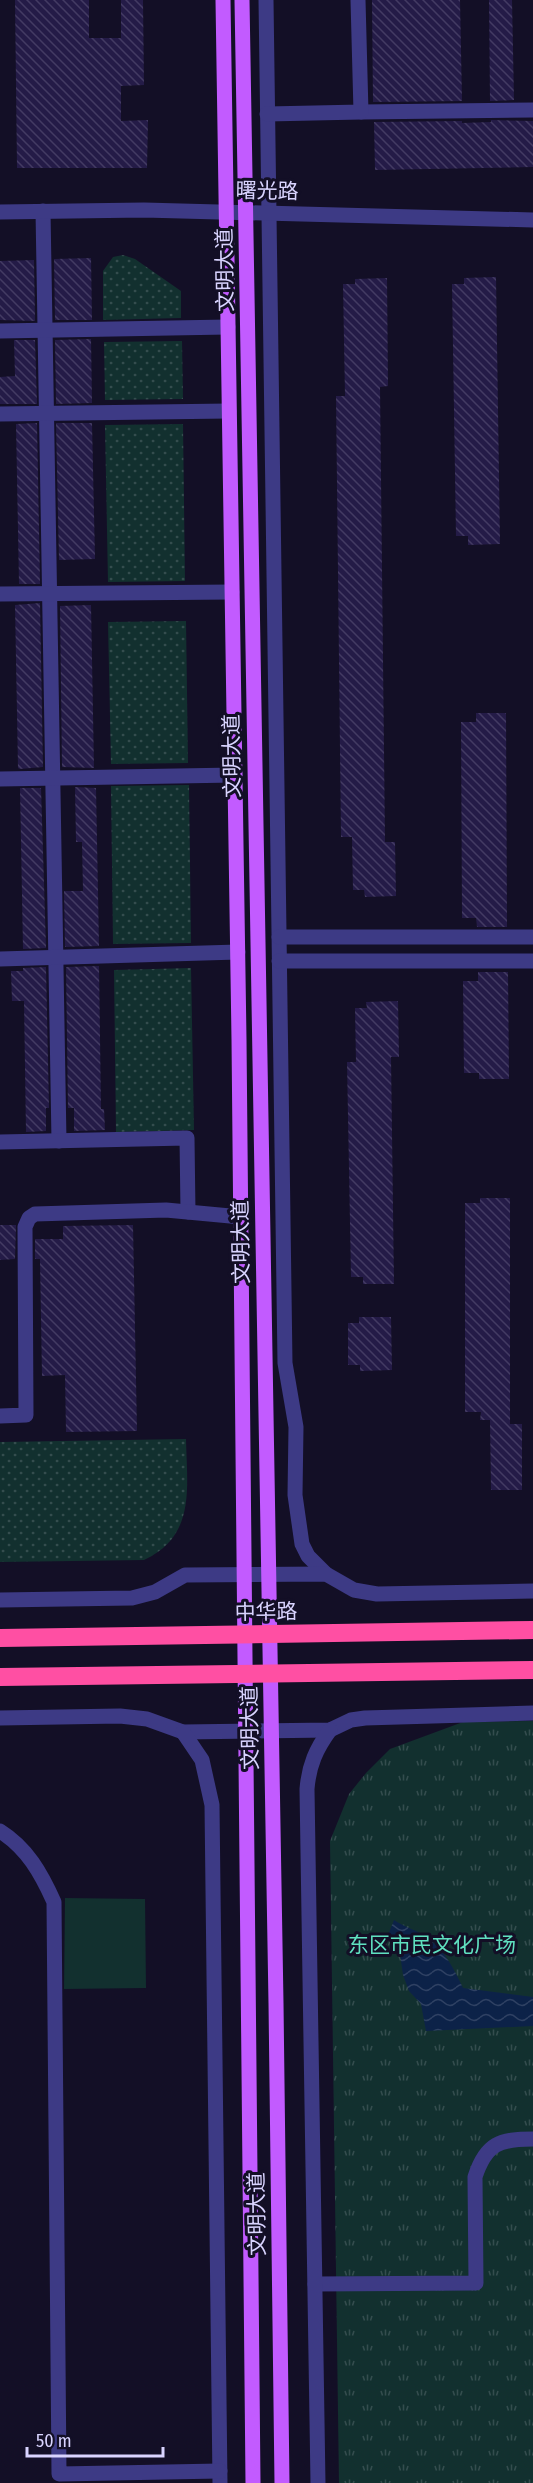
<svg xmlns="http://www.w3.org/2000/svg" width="533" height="2483" viewBox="0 0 533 2483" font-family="'Fira Sans Condensed','Noto Sans SC',sans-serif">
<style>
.grass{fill:url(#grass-dots)}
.park{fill:url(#park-tufts)}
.pitch{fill:#12302f}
.water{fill:url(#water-waves)}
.building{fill:url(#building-back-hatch)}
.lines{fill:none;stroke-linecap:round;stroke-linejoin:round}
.minor{stroke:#3d3a85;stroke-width:15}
.major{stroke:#c25bff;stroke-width:15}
.highway{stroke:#ff4fa3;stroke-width:18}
.labels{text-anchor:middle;stroke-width:6;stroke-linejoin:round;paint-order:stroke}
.street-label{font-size:21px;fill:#d9d4ff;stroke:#130f26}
.park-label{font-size:21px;fill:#5fe0c0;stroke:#130f26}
</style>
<defs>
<pattern id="grass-dots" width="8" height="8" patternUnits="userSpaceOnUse" patternTransform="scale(1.5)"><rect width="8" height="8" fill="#12302f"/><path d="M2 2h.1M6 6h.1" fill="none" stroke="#344d4e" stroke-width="1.8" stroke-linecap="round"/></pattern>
<pattern id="park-tufts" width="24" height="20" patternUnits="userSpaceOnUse" patternTransform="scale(1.5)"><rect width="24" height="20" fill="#12302f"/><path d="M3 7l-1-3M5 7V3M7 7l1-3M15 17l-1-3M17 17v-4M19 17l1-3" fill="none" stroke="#344d4e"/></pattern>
<pattern id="water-waves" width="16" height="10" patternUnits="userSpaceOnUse" patternTransform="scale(1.5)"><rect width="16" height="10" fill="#0c2248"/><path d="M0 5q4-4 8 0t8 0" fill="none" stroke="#2f4163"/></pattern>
<pattern id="building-back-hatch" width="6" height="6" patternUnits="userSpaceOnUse" patternTransform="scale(1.5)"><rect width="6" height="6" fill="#241b47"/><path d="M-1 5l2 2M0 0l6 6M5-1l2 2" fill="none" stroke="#433b63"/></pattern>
</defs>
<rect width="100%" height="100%" fill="#130f26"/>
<g class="grass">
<polygon points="123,255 135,259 181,291 181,318 103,320 103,271 113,257"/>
<polygon points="182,341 183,399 105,400 104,342"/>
<polygon points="183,424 185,581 108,582 105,425"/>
<polygon points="186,621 188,763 111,764 108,622"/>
<polygon points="189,785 191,943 113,944 111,786"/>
<polygon points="191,968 194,1130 116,1132 114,970"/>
<path d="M186,1439c1,49 10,97 -42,121l-144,2v-120z"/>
</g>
<polygon class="park" points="533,1721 533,2483 339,2483 330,1841 349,1794 366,1773 390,1749 463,1722"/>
<polygon class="pitch" points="65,1898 145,1899 146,1988 64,1989"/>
<path class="water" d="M394,1920c10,7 25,11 34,18 17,13 26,31 35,50l70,9v29l-107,5 -5,-27 -12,-13 -6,-16 -3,-21 -12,-19z"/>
<g class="building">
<polygon points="15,0 89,0 89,38 121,38 121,0 143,0 144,85 121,86 121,121 148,120 147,168 17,168"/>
<polygon points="372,0 460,0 462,101 373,102"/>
<polygon points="489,0 512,0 514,100 490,101"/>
<polygon points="491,120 533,121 533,167 375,170 374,122 462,121 462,123 491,122"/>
<polygon points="91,258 92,320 55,320 54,259"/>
<polygon points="34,260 35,321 0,320 0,261"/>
<polygon points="496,277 500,544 468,545 468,536 456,536 452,284 464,284 464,278"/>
<polygon points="387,278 388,386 380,387 385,842 395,842 396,896 365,897 364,890 353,890 352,837 341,837 336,396 345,396 343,284 355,284 355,279"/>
<polygon points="91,339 92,403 56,404 55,340"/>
<polygon points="14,340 35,340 37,404 0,404 0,377 15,376"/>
<polygon points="37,423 40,584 19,584 16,424"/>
<polygon points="56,423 92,423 95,559 59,560"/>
<polygon points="40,603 43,767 20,769 18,768 15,605"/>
<polygon points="91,605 94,768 62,767 60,606"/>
<polygon points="476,713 506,713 507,927 477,927 476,918 462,918 461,722 476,722"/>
<polygon points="75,787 96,788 99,946 65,947 64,891 83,891 82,842 76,842"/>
<polygon points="20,788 41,788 46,948 23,949"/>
<polygon points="99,966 101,1109 104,1109 105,1130 74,1131 74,1108 68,1108 66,967"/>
<polygon points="46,967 49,1108 46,1108 46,1131 26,1132 24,1001 12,1001 11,971 23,971 23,968"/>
<polygon points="478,972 508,972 509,1079 479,1079 479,1073 464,1073 463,981 478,981"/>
<polygon points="398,1001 399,1057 391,1057 394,1284 363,1284 363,1277 351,1277 347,1062 356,1062 355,1008 367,1008 366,1002"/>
<polygon points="480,1198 510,1198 510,1424 522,1424 522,1490 491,1490 490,1420 480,1420 481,1412 465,1412 465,1203 480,1203"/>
<polygon points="0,1225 16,1225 15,1259 0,1260"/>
<polygon points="133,1225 137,1431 66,1432 65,1375 42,1376 40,1259 35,1259 35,1239 63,1239 63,1226"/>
<polygon points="359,1317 391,1317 392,1370 360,1371 360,1365 348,1365 348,1323 359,1323"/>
</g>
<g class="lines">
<g class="minor">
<polyline points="266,0 285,1363 296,1427 295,1495 302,1544 308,1556 326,1574"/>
<polyline points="361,112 533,110"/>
<polyline points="267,114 361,112 358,0"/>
<polyline points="43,211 59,1141"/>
<polyline points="0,212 144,210 533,220"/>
<polyline points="0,331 228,327"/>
<polyline points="0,414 229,411"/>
<polyline points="0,594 232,592"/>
<polyline points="0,779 235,775"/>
<polyline points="279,937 533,937"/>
<polyline points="0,959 238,952"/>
<polyline points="279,961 533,961"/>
<polyline points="0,1142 187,1138 188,1212"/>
<polyline points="0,1416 26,1415 25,1227 29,1218 35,1214 166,1210 241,1217"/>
<polyline points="0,1600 132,1598 155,1592 185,1575 326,1574 354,1590 377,1594 533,1591"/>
<polyline points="0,1718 120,1716 147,1719 183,1732 330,1730 351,1720 365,1718 533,1713"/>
<polyline points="183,1732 202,1760 212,1805 220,2483"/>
<path d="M0,1831c27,17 41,42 54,71l5,572 161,-3"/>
<path d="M315,2284l161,-1 -1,-106c11,-34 25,-38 58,-38"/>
<path d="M318,2483l-11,-694c2,-24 9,-40 23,-59"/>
</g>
<g class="major">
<polyline points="223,0 239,1039 253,2483"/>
<polyline points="242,0 276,2003 282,2483"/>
</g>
<g class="highway">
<polyline points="0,1638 533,1630"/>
<polyline points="0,1677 533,1670"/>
</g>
</g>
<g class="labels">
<g class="street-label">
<text transform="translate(267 191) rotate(1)" y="7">曙光路</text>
<text transform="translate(225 270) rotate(-91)" y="7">文明大道</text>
<text transform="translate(232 756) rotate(-91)" y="7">文明大道</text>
<text transform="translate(241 1242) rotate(-91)" y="7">文明大道</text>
<text transform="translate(266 1612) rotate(-1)" y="7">中华路</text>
<text transform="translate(250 1728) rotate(-91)" y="7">文明大道</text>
<text transform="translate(257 2214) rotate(-91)" y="7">文明大道</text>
</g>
<g class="park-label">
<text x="432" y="1952">东区市民文化广场</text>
</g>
</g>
<path d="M27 2447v9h136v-9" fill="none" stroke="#d9d4ff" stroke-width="3"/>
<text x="36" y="2447" font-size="18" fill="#d9d4ff" stroke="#130f26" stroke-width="4.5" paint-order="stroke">50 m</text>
</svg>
